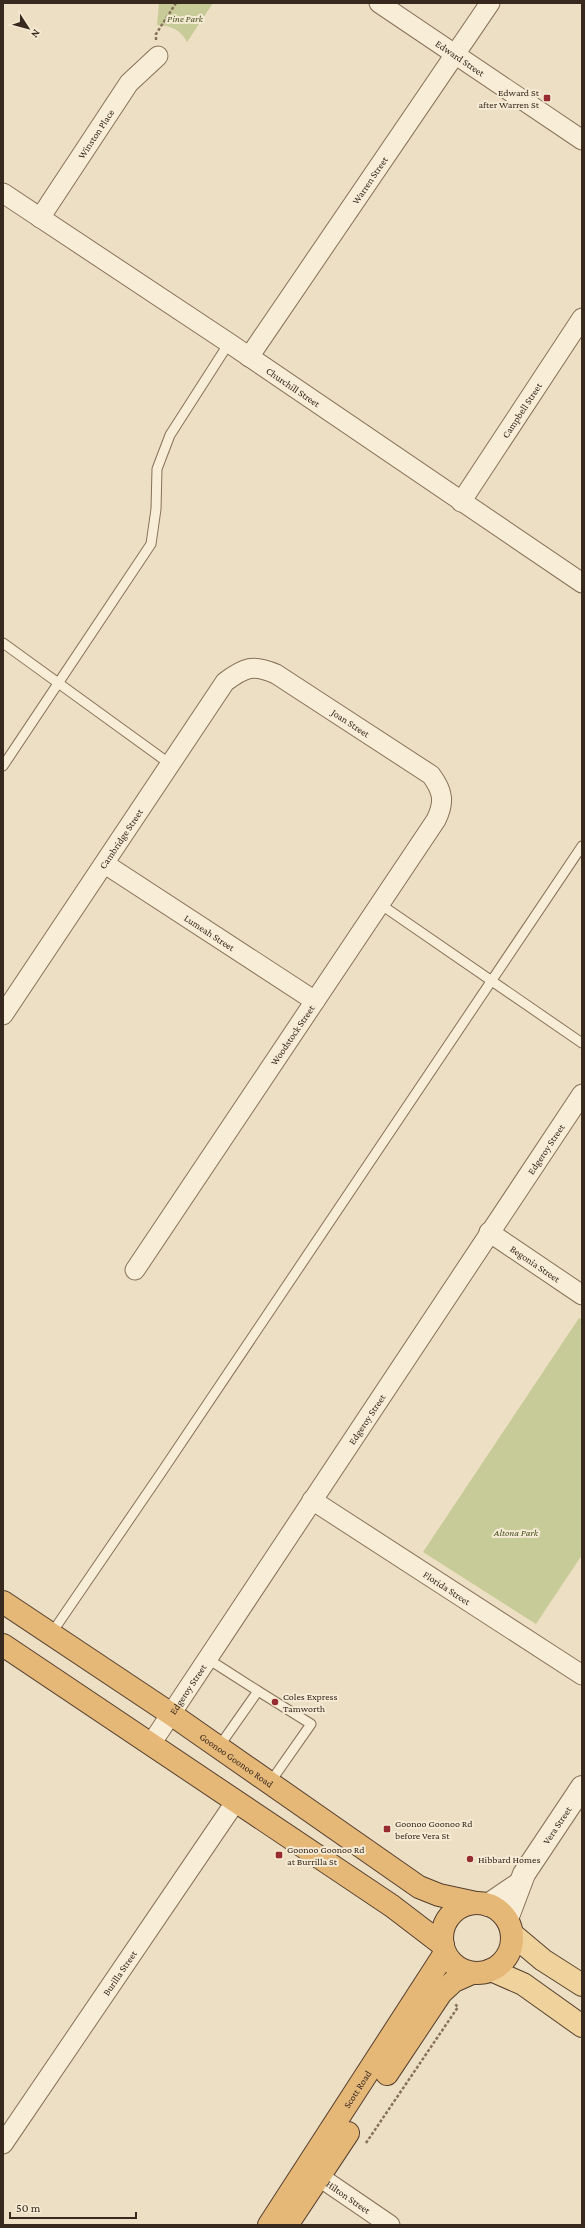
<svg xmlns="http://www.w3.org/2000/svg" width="585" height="2228" viewBox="0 0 585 2228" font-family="'Crimson Pro',serif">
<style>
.green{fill:#c7cb97}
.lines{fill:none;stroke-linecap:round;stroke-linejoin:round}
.service-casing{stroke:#87715a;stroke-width:11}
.minor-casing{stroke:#87715a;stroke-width:21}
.tertiary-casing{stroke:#87715a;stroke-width:24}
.primary-casing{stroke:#553f2e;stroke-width:24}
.trunk-casing{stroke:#553f2e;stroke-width:24}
.path{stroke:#87715a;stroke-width:2.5;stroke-dasharray:3 2;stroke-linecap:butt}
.service{stroke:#f8edd6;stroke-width:9}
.minor{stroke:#f8edd6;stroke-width:19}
.tertiary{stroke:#f8edd6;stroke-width:22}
.primary{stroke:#f0d39c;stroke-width:22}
.trunk{stroke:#e6b878;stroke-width:22}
.poi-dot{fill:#962b30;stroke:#f5ead3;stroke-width:1.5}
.labels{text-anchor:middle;stroke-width:4;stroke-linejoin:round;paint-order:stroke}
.park-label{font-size:10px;font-style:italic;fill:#4a5425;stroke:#f5ead3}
.street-label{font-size:10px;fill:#38291e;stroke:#f5ead3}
.poi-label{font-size:10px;fill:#38291e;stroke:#f5ead3;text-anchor:start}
</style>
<rect width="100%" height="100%" fill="#eddfc3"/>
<g class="green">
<path d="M159,3h54l-26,39c-6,-12 -17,-17 -30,-17z"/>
<polygon points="579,1318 582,1320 582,1555 536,1624 423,1552"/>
</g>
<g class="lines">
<defs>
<g id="service">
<polyline points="3,643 170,764"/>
<polyline points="3,766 151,544 156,509 157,469 170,435 229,343"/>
<polyline points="380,904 582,1043"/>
<polyline points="51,1634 161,1473 582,846"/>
<polyline points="208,1659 258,1691 218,1748"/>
<polyline points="258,1691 311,1724 269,1784"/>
</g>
<g id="minor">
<path id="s1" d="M379,3l203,137"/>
<path id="s2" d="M3,193l226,150 353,240"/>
<path id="s3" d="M40,218l89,-135 29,-27"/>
<path id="s4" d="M249,357l241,-354"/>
<path id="s5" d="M461,502l121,-184"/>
<path id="s6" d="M105,864l210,137"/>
<path id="s7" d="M3,1015l222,-333c20,-15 28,-18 51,-8l155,101c12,16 14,27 5,45l-301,450"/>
<path id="s8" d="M489,1232l93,63"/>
<path id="s9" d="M312,1500l270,175"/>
<path id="s10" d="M151,1744l431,-650"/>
<path id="s11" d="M3,2144l233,-343"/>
<path id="s12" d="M308,2169l82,56"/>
</g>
<g id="tertiary">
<polyline points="488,1905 519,1884"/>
<path id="s13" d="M507,1919l17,-45 58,-87"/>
</g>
<g id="primary">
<polyline points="512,1934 543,1960 582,1985"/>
<polyline points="491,1970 523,1984 582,2026"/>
</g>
<g id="trunk">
<path id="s14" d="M3,1602l168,112 248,173 20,8 37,8"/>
<polyline points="3,1645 392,1906 443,1945"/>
<circle cx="477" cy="1938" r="35"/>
<polyline points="387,2074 441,1993 454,1981 472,1973"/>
<path id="s15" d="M269,2225l176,-272"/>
<polyline points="287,2225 348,2133"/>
</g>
</defs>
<use href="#service" class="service-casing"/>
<use href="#minor" class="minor-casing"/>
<use href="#tertiary" class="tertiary-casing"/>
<use href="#primary" class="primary-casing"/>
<use href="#trunk" class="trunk-casing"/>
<g class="path">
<polyline points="156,40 156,34 176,3"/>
<polyline points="366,2143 458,2007 455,2004"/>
</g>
<use href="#service" class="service"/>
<use href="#minor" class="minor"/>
<use href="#tertiary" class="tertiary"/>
<use href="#primary" class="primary"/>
<use href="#trunk" class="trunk"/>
</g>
<g class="poi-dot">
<rect x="543" y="94" width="8" height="8" rx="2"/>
<circle cx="275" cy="1702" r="4"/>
<rect x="383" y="1825" width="8" height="8" rx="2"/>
<rect x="275" y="1851" width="8" height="8" rx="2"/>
<circle cx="470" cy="1859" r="4"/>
</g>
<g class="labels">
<g class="park-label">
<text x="185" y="22">Pine Park</text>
<text x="516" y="1536">Altona Park</text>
</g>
<g class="street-label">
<text dy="4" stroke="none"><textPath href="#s1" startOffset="98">Edward Street</textPath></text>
<text dy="4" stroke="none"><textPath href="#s3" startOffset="101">Winston Place</textPath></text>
<text dy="4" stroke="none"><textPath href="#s4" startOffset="214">Warren Street</textPath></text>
<text dy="4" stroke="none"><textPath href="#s2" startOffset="349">Churchill Street</textPath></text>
<text dy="4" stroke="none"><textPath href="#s5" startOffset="110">Campbell Street</textPath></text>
<text dy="4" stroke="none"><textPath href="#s7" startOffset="545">Joan Street</textPath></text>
<text dy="4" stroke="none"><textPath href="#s7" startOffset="212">Cambridge Street</textPath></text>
<text dy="4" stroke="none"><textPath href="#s6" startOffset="125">Lumeah Street</textPath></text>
<text transform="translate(292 1035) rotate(-56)" y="4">Woodstock Street</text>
<text dy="4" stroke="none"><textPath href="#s10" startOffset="714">Edgeroy Street</textPath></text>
<text dy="4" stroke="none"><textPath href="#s8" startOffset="56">Begonia Street</textPath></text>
<text dy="4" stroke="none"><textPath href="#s10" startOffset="390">Edgeroy Street</textPath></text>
<text dy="4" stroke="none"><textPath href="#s9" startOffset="161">Florida Street</textPath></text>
<text dy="4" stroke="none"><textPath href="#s10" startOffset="66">Edgeroy Street</textPath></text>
<text dy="4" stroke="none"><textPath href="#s14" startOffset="282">Goonoo Goonoo Road</textPath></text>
<text dy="4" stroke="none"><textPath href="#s13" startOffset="107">Vera Street</textPath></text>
<text dy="4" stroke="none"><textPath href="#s11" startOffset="207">Burilla Street</textPath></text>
<text dy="4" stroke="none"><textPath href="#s15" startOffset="162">Scott Road</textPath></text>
<text dy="4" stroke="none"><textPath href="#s12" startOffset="49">Hilton Street</textPath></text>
</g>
<g class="poi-label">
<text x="539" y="96" text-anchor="end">Edward St<tspan x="539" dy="12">after Warren St</tspan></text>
<text x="283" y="1700">Coles Express<tspan x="283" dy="12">Tamworth</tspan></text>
<text x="395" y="1827">Goonoo Goonoo Rd<tspan x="395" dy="12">before Vera St</tspan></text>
<text x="287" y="1853">Goonoo Goonoo Rd<tspan x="287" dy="12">at Burrilla St</tspan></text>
<text x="478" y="1863">Hibbard Homes</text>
</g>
</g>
<rect width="585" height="2228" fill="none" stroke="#38291e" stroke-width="8"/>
<g transform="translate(28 28) rotate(126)" stroke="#f5ead3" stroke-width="3" paint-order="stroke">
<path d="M0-3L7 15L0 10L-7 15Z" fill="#38291e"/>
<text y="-6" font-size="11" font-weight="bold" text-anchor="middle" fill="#38291e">N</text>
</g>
<path d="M10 2212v6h126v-6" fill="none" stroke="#38291e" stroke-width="2"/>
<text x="16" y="2212" font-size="12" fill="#38291e" stroke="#f5ead3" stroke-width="3" paint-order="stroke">50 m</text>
</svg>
